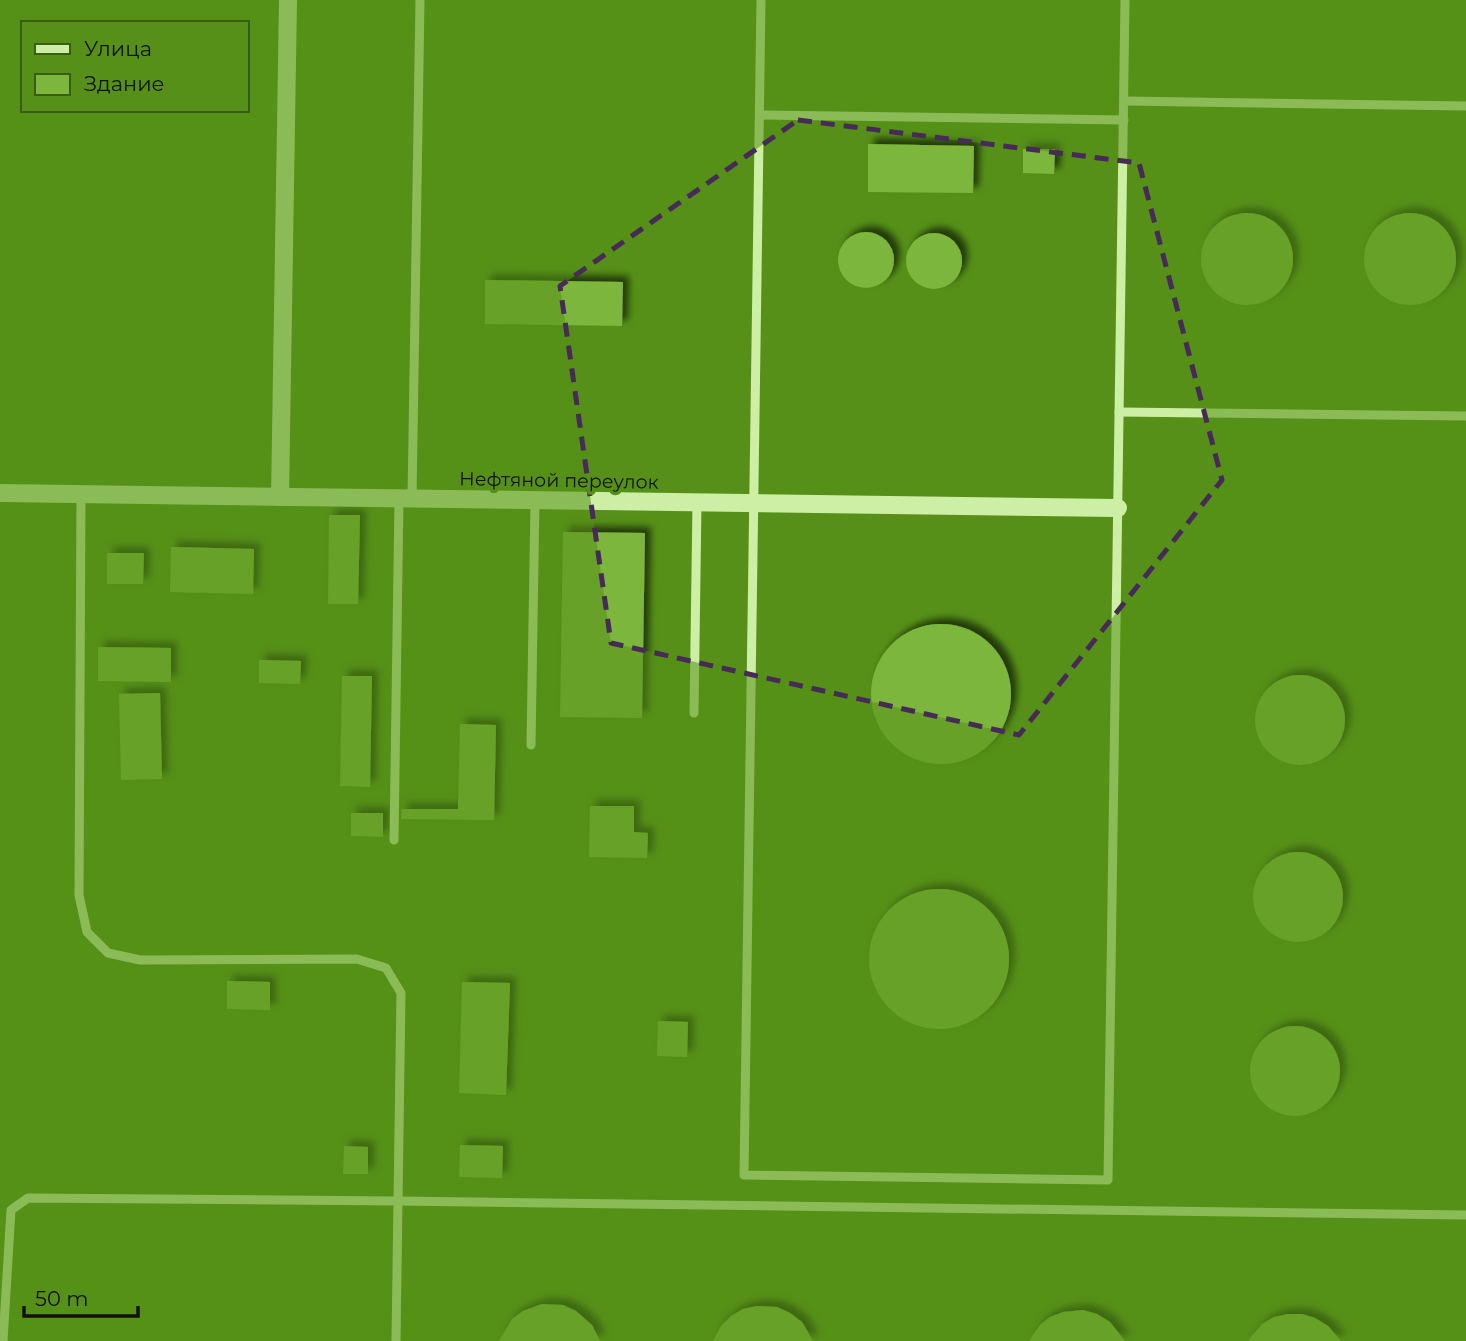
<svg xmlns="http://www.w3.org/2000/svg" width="1466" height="1341" viewBox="0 0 1466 1341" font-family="Montserrat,sans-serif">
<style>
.building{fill:#7cb63d;filter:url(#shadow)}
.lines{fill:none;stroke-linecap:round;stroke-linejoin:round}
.service{stroke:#cdefa5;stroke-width:9}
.minor{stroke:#cdefa5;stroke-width:18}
.marked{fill:none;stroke:#472a58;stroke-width:5;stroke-dasharray:14 9;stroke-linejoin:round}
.labels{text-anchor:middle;stroke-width:7;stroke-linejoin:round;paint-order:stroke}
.street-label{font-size:19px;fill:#111;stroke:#569018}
</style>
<defs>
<filter id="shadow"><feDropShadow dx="6" dy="-6" stdDeviation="3.5" flood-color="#0009"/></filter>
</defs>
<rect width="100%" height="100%" fill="#569018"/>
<g class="building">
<polygon points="868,144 974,146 973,193 868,192"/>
<polygon points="1023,149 1055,149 1054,174 1023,173"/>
<circle cx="1247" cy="259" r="46"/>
<circle cx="1410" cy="259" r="46"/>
<circle cx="866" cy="260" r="28"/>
<circle cx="934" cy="261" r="28"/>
<polygon points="485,280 623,282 622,326 485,324"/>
<polygon points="329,515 360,515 358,604 328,604"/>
<polygon points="563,532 645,533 642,718 560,717"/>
<polygon points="171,547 254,549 253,594 170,592"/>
<polygon points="107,553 144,553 143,584 107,584"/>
<circle cx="941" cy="694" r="70"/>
<polygon points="98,647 171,648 171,682 98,681"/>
<polygon points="259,660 301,661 300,684 259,683"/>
<circle cx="1300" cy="720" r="45"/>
<polygon points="342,676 372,676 370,787 340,786"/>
<polygon points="160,693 162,779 121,780 119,694"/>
<polygon points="460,724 496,725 494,820 401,819 402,809 458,809"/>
<polygon points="590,806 634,806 634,832 648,833 647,858 589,857"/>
<polygon points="351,813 383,813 383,837 351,836"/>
<circle cx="1298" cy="897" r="45"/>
<circle cx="939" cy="959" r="70"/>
<polygon points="227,981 270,982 270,1010 227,1009"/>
<polygon points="462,982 510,983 506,1095 459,1093"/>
<polygon points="658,1021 688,1022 687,1057 657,1056"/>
<circle cx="1295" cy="1071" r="45"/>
<polygon points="460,1145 503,1146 502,1178 459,1177"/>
<polygon points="344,1146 368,1147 368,1174 343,1174"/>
<polygon points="542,1304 563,1305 576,1311 592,1325 600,1341 499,1341 512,1319 523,1311"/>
<polygon points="757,1306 777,1307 790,1313 802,1322 813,1341 713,1341 721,1326 731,1316 743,1309"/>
<polygon points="1083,1310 1097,1314 1110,1322 1125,1341 1029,1341 1040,1325 1050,1317 1063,1312"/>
<polygon points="1288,1314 1302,1314 1315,1318 1328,1326 1341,1341 1248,1341 1262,1324 1274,1317"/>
</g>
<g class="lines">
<g class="service">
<polyline points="761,0 744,1175 1108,1180 1125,0"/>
<polyline points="1124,101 1466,106"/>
<polyline points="760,115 1124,120"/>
<polyline points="1119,412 1466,416"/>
<polyline points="81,494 79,895 87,932 108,953 140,960 357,959 386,968 401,993 396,1341"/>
<polyline points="412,499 420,0"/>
<polyline points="694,713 697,503"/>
<polyline points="531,745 535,501"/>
<polyline points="394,840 399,499"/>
<polyline points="3,1341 11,1210 28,1198 397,1201 1466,1215"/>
</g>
<g class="minor">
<polyline points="0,493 1118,508"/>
<polyline points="280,497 288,0"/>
</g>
</g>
<path d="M0 0H1466V1341H0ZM798,120l341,43 83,317 -203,255 -408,-92 -51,-357z" fill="#569018" fill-opacity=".55" fill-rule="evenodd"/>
<path class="marked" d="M798,120l341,43 83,317 -203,255 -408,-92 -51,-357z"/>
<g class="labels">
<g class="street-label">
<text transform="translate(559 480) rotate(1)" y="7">Нефтяной переулок</text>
</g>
</g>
<rect x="21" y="21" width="228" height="91" fill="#569018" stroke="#3a5d15" stroke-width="2"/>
<rect x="35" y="44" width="35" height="10" fill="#cdefa5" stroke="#3a5d15" stroke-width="2"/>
<text x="84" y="56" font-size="21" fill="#111111">Улица</text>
<rect x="35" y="74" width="35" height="21" fill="#7cb63d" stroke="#3a5d15" stroke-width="2"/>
<text x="84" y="91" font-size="21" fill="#111111">Здание</text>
<path d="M24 1306v10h114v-10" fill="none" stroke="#111111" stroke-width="3.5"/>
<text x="35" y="1306" font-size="21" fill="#111111" stroke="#569018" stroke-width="5" paint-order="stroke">50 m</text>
</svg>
